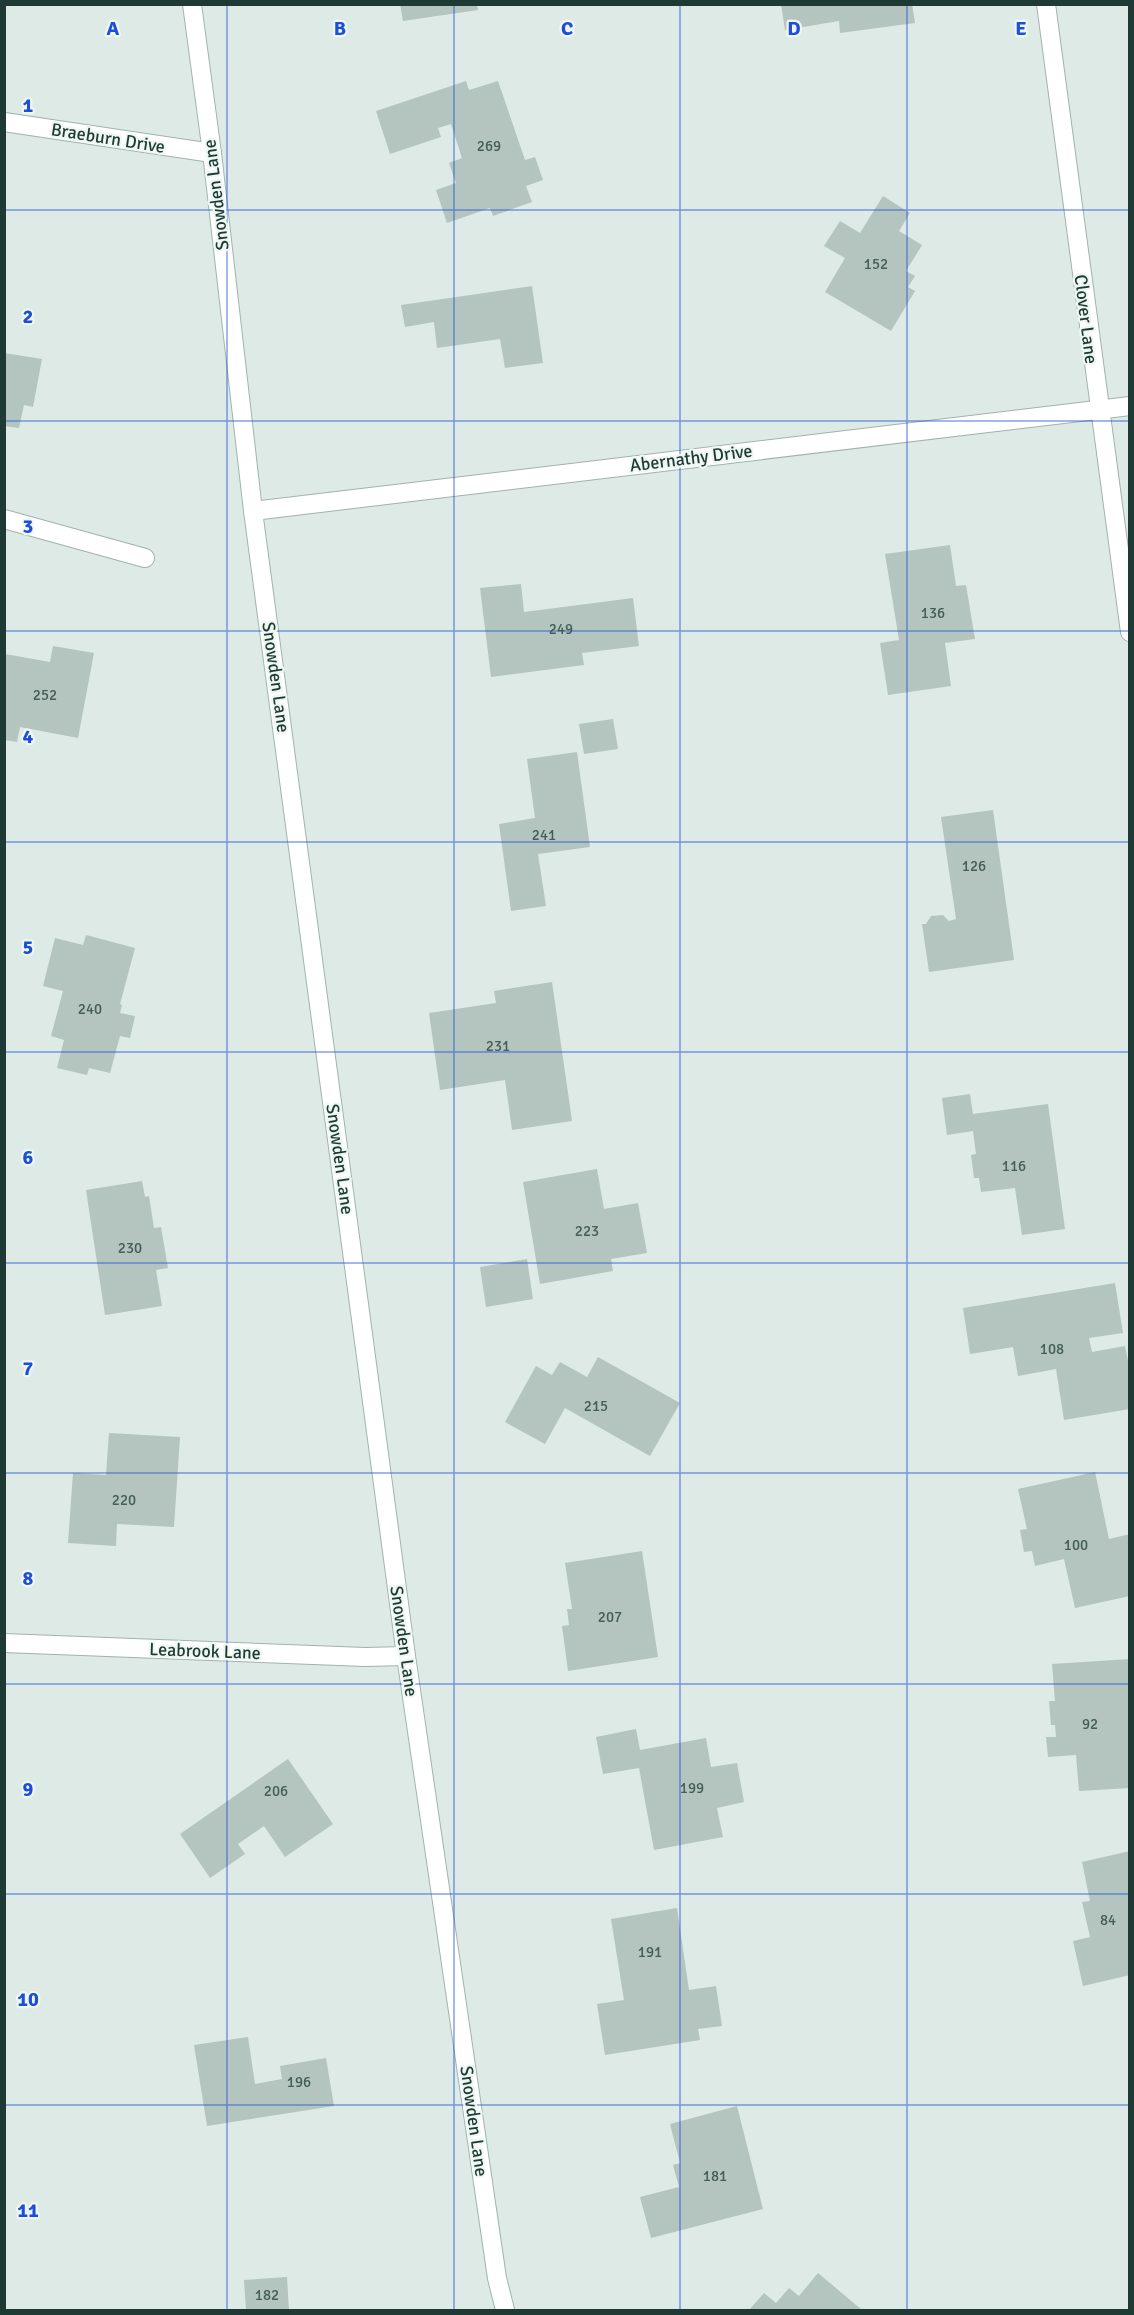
<svg xmlns="http://www.w3.org/2000/svg" width="1134" height="2315" viewBox="0 0 1134 2315" font-family="Signika,sans-serif">
<style>
.building{fill:#b3c5be}
.lines{fill:none;stroke-linecap:round;stroke-linejoin:round}
.lane-casing{stroke:#a1b2ac;stroke-width:20}
.street-casing{stroke:#a1b2ac;stroke-width:20}
.secondary-casing{stroke:#9db6ae;stroke-width:20}
.lane{stroke:#fff;stroke-width:18}
.street{stroke:#fff;stroke-width:18}
.secondary{stroke:#fff;stroke-width:18}
.grid{fill:none;stroke:#1d4ed8;stroke-width:1.5;stroke-opacity:0.55}
.labels{text-anchor:middle;stroke-width:4.5;stroke-linejoin:round;paint-order:stroke}
.number-label{font-size:15px;fill:#445d56}
.street-label{font-size:18px;fill:#1f3a34;stroke:#eef7f3}
.grid-label{font-size:20px;text-anchor:middle;font-weight:bold;fill:#1d4ed8;stroke:#eef7f3;stroke-width:4.5;stroke-linejoin:round;paint-order:stroke}
</style>
<rect width="100%" height="100%" fill="#deeae5"/>
<g class="building">
<polygon points="400,4 477,4 478,10 403,21"/>
<polygon points="781,4 912,4 915,23 840,33 839,21 785,30"/>
<polygon points="466,81 469,90 498,81 525,160 535,157 543,180 526,186 532,202 493,216 490,208 447,223 436,190 456,183 449,163 462,158 451,124 438,128 441,137 390,154 376,111"/>
<polygon points="883,196 910,213 899,231 922,245 906,271 915,276 908,287 915,291 891,331 825,292 845,258 824,246 840,221 860,233"/>
<polygon points="532,286 543,363 505,368 500,339 437,348 434,322 405,327 401,305"/>
<polygon points="4,353 42,359 33,407 24,405 19,428 4,426"/>
<polygon points="950,545 956,586 966,585 975,639 945,643 951,686 888,695 880,643 899,640 885,554"/>
<polygon points="521,584 524,612 633,598 639,646 582,653 584,665 491,677 480,588"/>
<polygon points="53,646 94,653 78,738 20,727 17,742 5,740 5,654 50,662"/>
<polygon points="613,719 618,749 584,754 579,724"/>
<polygon points="577,752 590,847 538,854 546,906 511,911 499,824 535,818 527,759"/>
<polygon points="993,810 1014,960 929,972 922,924 926,924 931,916 943,915 949,921 956,919 941,817"/>
<polygon points="86,935 135,948 120,1004 122,1005 120,1013 135,1016 130,1038 120,1036 110,1073 89,1068 87,1075 57,1068 64,1040 51,1036 63,991 43,986 55,938 83,945"/>
<polygon points="552,982 572,1121 512,1130 505,1080 440,1090 429,1013 496,1003 494,991"/>
<polygon points="970,1094 973,1114 1048,1104 1065,1229 1022,1235 1015,1188 981,1192 979,1178 974,1178 971,1155 976,1154 973,1131 947,1135 942,1098"/>
<polygon points="597,1169 604,1209 638,1203 647,1253 611,1259 613,1271 540,1284 523,1182"/>
<polygon points="142,1181 145,1197 149,1196 154,1228 161,1227 168,1268 156,1270 162,1306 105,1315 86,1190"/>
<polygon points="527,1259 533,1299 486,1307 480,1267"/>
<polygon points="1115,1283 1123,1333 1089,1338 1092,1352 1125,1346 1130,1371 1130,1409 1064,1420 1056,1369 1018,1376 1013,1347 970,1354 963,1308"/>
<polygon points="598,1357 680,1403 650,1456 565,1408 545,1444 505,1422 536,1366 552,1375 560,1362 587,1377"/>
<polygon points="109,1433 180,1437 174,1527 117,1524 116,1546 68,1543 73,1473 106,1475"/>
<polygon points="1095,1472 1109,1539 1130,1534 1130,1596 1075,1608 1064,1559 1035,1566 1032,1551 1024,1552 1020,1530 1027,1529 1018,1489"/>
<polygon points="642,1551 658,1657 568,1671 562,1626 569,1625 567,1609 572,1609 565,1563"/>
<polygon points="1130,1659 1130,1788 1079,1791 1076,1755 1048,1757 1046,1737 1056,1737 1055,1725 1051,1725 1049,1701 1055,1701 1052,1664"/>
<polygon points="636,1729 640,1750 706,1738 711,1767 737,1763 744,1802 717,1808 723,1837 654,1850 639,1768 603,1774 596,1737"/>
<polygon points="288,1759 333,1824 285,1857 264,1826 238,1844 245,1854 210,1878 180,1834"/>
<polygon points="1130,1851 1130,1975 1083,1986 1073,1941 1090,1937 1082,1902 1090,1901 1082,1862"/>
<polygon points="677,1908 689,1990 716,1986 722,2026 698,2029 700,2040 605,2055 597,2004 624,2000 611,1919"/>
<polygon points="248,2037 255,2084 282,2079 280,2066 326,2058 334,2106 207,2126 194,2045"/>
<polygon points="737,2106 763,2209 651,2238 640,2197 679,2187 673,2165 680,2163 670,2124"/>
<polygon points="818,2273 862,2310 749,2310 764,2293 776,2303 789,2288 799,2296"/>
<polygon points="287,2277 289,2310 246,2310 244,2280"/>
</g>
<g class="lines">
<defs>
<polyline id="lane" points="4,519 145,558"/>
<g id="street">
<polyline points="1046,4 1130,632"/>
<polyline points="4,122 212,153"/>
<polyline points="253,511 1130,406"/>
<polyline points="4,1643 365,1657 406,1656"/>
</g>
<polyline id="secondary" points="192,4 212,153 253,511 406,1656 497,2278 505,2310"/>
</defs>
<use href="#lane" class="lane-casing"/>
<use href="#street" class="street-casing"/>
<use href="#secondary" class="secondary-casing"/>
<use href="#lane" class="lane"/>
<use href="#street" class="street"/>
<use href="#secondary" class="secondary"/>
</g>
<path class="grid" d="M227,4v2306M454,4v2306M680,4v2306M907,4v2306M4,210h1126M4,421h1126M4,631h1126M4,842h1126M4,1052h1126M4,1263h1126M4,1473h1126M4,1684h1126M4,1894h1126M4,2105h1126"/>
<g class="labels">
<g class="number-label">
<text x="489" y="151">269</text>
<text x="876" y="269">152</text>
<text x="933" y="618">136</text>
<text x="561" y="634">249</text>
<text x="45" y="700">252</text>
<text x="544" y="840">241</text>
<text x="974" y="871">126</text>
<text x="90" y="1014">240</text>
<text x="498" y="1051">231</text>
<text x="1014" y="1171">116</text>
<text x="587" y="1236">223</text>
<text x="130" y="1253">230</text>
<text x="1052" y="1354">108</text>
<text x="596" y="1411">215</text>
<text x="124" y="1505">220</text>
<text x="1076" y="1550">100</text>
<text x="610" y="1622">207</text>
<text x="1090" y="1729">92</text>
<text x="692" y="1793">199</text>
<text x="276" y="1796">206</text>
<text x="1108" y="1925">84</text>
<text x="650" y="1957">191</text>
<text x="299" y="2087">196</text>
<text x="715" y="2181">181</text>
<text x="267" y="2300">182</text>
</g>
<g class="street-label">
<text transform="translate(108 138) rotate(9)" y="6">Braeburn Drive</text>
<text transform="translate(216 195) rotate(-97)" y="6">Snowden Lane</text>
<text transform="translate(1086 319) rotate(83)" y="6">Clover Lane</text>
<text transform="translate(691 458) rotate(-7)" y="6">Abernathy Drive</text>
<text transform="translate(276 677) rotate(82)" y="6">Snowden Lane</text>
<text transform="translate(340 1159) rotate(82)" y="6">Snowden Lane</text>
<text transform="translate(404 1641) rotate(82)" y="6">Snowden Lane</text>
<text transform="translate(205 1651) rotate(2)" y="6">Leabrook Lane</text>
<text transform="translate(474 2121) rotate(82)" y="6">Snowden Lane</text>
</g>
</g>
<g class="grid-label">
<text x="113" y="35">A</text>
<text x="340" y="35">B</text>
<text x="567" y="35">C</text>
<text x="794" y="35">D</text>
<text x="1021" y="35">E</text>
<text x="28" y="112">1</text>
<text x="28" y="323">2</text>
<text x="28" y="533">3</text>
<text x="28" y="743">4</text>
<text x="28" y="954">5</text>
<text x="28" y="1164">6</text>
<text x="28" y="1375">7</text>
<text x="28" y="1585">8</text>
<text x="28" y="1796">9</text>
<text x="28" y="2006">10</text>
<text x="28" y="2217">11</text>
</g>
<rect width="1134" height="2315" fill="none" stroke="#1f3a34" stroke-width="12"/>
</svg>
